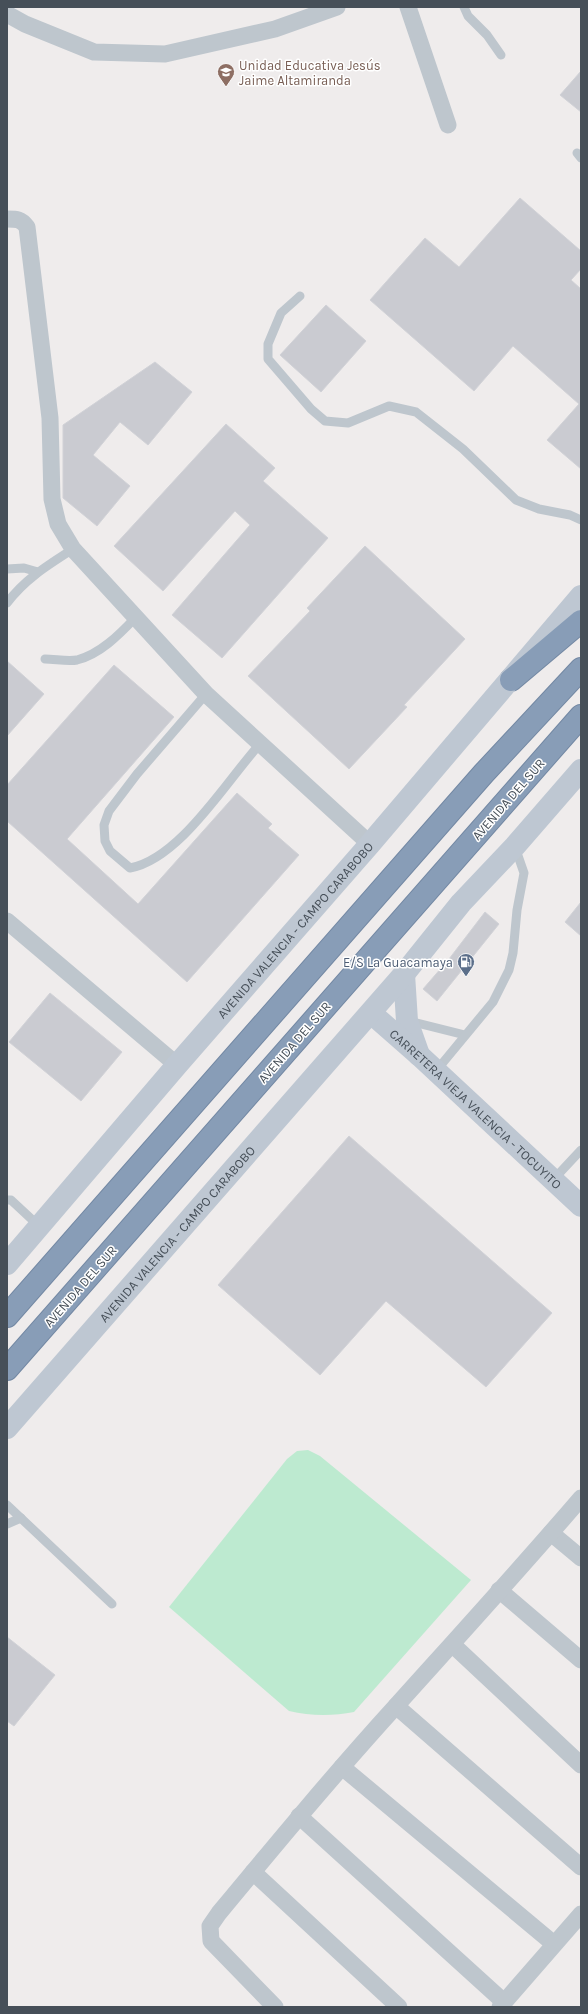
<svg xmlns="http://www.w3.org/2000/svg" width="588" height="2014" viewBox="0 0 588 2014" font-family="Karla,sans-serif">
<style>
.green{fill:#bdead0}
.building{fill:#cacbd1;stroke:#d1d2d7}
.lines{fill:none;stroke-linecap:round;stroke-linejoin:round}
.highway-casing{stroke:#7388a3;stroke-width:24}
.lane{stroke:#bec6cd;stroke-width:9}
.street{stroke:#bec6cd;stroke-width:17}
.secondary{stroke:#bec7d2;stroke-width:22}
.highway{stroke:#889db7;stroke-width:22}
.labels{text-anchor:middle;stroke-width:3;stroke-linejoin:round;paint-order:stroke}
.education-label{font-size:13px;fill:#785e54;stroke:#fff;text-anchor:start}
.street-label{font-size:13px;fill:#464f58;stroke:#fff}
.service-label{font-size:13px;fill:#4e5e75;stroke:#fff;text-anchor:end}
</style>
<rect width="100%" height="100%" fill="#efecec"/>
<path class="green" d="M308,1450l12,6 151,124 -117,132c-21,4 -44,4 -65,-1l-120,-104 118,-148 10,-8z"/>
<g class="building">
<polygon points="581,71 581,112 560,95"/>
<polygon points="520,198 581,251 581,269 571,280 581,289 581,469 547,440 579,404 513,346 474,391 370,300 425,238 459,267"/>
<polygon points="326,305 366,341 321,392 280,355"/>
<polygon points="155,362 192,392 148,445 120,422 93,455 130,486 97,526 63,498 63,425"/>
<polygon points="226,424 275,468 263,481 328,538 222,658 172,615 250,525 235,511 163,591 114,546"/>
<polygon points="365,546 465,639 404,705 407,707 349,769 248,676 310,611 307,608"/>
<polygon points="7,661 44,694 7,736"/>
<polygon points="114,665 174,717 67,839 138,904 237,793 272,824 268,828 299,855 187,982 7,821 7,785"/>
<polygon points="581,902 581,936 565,922"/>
<polygon points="485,912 499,924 437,1001 423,989 449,959"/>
<polygon points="50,993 122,1052 81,1101 9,1042"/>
<polygon points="349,1136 552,1313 486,1387 386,1301 320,1375 218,1285"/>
<polygon points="7,1637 55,1675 14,1726 7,1721"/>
</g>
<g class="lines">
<defs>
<g id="highway">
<polyline points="511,680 581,621"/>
<polyline points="7,1316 484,773 581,669"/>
<polyline points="7,1369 581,716"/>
</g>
</defs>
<use href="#highway" class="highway-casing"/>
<g class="lane">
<polyline points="464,7 468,16 487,35 501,55"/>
<polyline points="577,153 581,158"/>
<polyline points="300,296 281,313 268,344 268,359 311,409 325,421 348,423 389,406 416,412 463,449 516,500 539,509 570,515 581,520"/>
<polyline points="7,569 24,568 38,572"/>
<path d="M7,603c18,-24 41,-38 66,-54"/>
<path d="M45,659c10,0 23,3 32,1 23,-6 42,-25 58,-42"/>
<path d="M206,694l-69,80 -28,37 -5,14 1,16 5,10 20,17c50,-9 97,-88 130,-124"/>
<polyline points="409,1021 465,1035"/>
<polyline points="436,1071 493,1002 509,970 513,953 517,910 524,873 515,847"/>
<polyline points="553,1180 581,1150"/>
<polyline points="7,1200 11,1200 40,1227"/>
<polyline points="7,1505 112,1604"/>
<polyline points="7,1524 21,1518"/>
</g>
<g class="street">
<polyline points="408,7 448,125"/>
<polyline points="7,14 25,24 94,52 165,54 275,29 337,7"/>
<path d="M7,219c10,0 14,0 20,8l23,191 2,81 6,25 15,25 133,145 164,150"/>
<polyline points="7,921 177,1065"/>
<polyline points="551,1533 581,1558"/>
<polyline points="499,1590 581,1660"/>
<polyline points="453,1645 581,1765"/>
<polyline points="396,1706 581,1867"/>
<polyline points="342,1767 554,1944"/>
<polyline points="299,1816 504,2002"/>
<polyline points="253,1872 399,2007"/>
<path d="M275,2007l-64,-66 -1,-15 9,-13c58,-70 116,-140 177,-207 62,-69 125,-138 185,-208"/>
<polyline points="500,2007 581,1914"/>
</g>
<g class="secondary">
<polyline points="404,974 407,1021 419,1055"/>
<path id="s1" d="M371,1013l49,43 161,150"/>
<path id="s2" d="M7,1264l170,-199 193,-221 211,-248"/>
<path id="s3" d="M7,1428l397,-454 57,-71 54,-57 66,-76"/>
</g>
<use href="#highway" class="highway"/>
</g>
<defs>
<symbol id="school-pin" viewBox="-11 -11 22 30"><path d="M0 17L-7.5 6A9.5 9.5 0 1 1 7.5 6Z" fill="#8d6e63" stroke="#fff"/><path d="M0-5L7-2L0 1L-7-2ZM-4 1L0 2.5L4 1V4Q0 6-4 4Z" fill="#fff"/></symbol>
<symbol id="fuel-pin" viewBox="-11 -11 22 30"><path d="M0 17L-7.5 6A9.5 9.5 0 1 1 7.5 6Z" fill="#5c6f8a" stroke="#fff"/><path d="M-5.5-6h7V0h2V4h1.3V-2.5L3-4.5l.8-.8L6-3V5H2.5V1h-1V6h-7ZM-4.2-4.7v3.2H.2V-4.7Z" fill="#fff"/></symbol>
</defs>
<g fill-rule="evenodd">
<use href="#school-pin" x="216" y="62" width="20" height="27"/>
<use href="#fuel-pin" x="456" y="952" width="20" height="27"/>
</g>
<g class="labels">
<g class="education-label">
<text x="239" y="70">Unidad Educativa Jesús<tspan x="239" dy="15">Jaime Altamiranda</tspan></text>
</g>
<g class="street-label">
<text transform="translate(508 799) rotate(-49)" y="5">AVENIDA DEL SUR</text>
<text dy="5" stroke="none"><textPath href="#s2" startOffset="441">AVENIDA VALENCIA - CAMPO CARABOBO</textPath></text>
<text transform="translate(294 1042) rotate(-49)" y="5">AVENIDA DEL SUR</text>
<text dy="5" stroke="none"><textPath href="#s1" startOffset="142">CARRETERA VIEJA VALENCIA - TOCUYITO</textPath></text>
<text dy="5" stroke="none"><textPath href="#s3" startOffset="258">AVENIDA VALENCIA - CAMPO CARABOBO</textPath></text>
<text transform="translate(80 1286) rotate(-49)" y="5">AVENIDA DEL SUR</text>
</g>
<g class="service-label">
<text x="453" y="967">E/S La Guacamaya</text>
</g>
</g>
<rect width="588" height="2014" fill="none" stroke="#464f58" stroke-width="16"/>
</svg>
